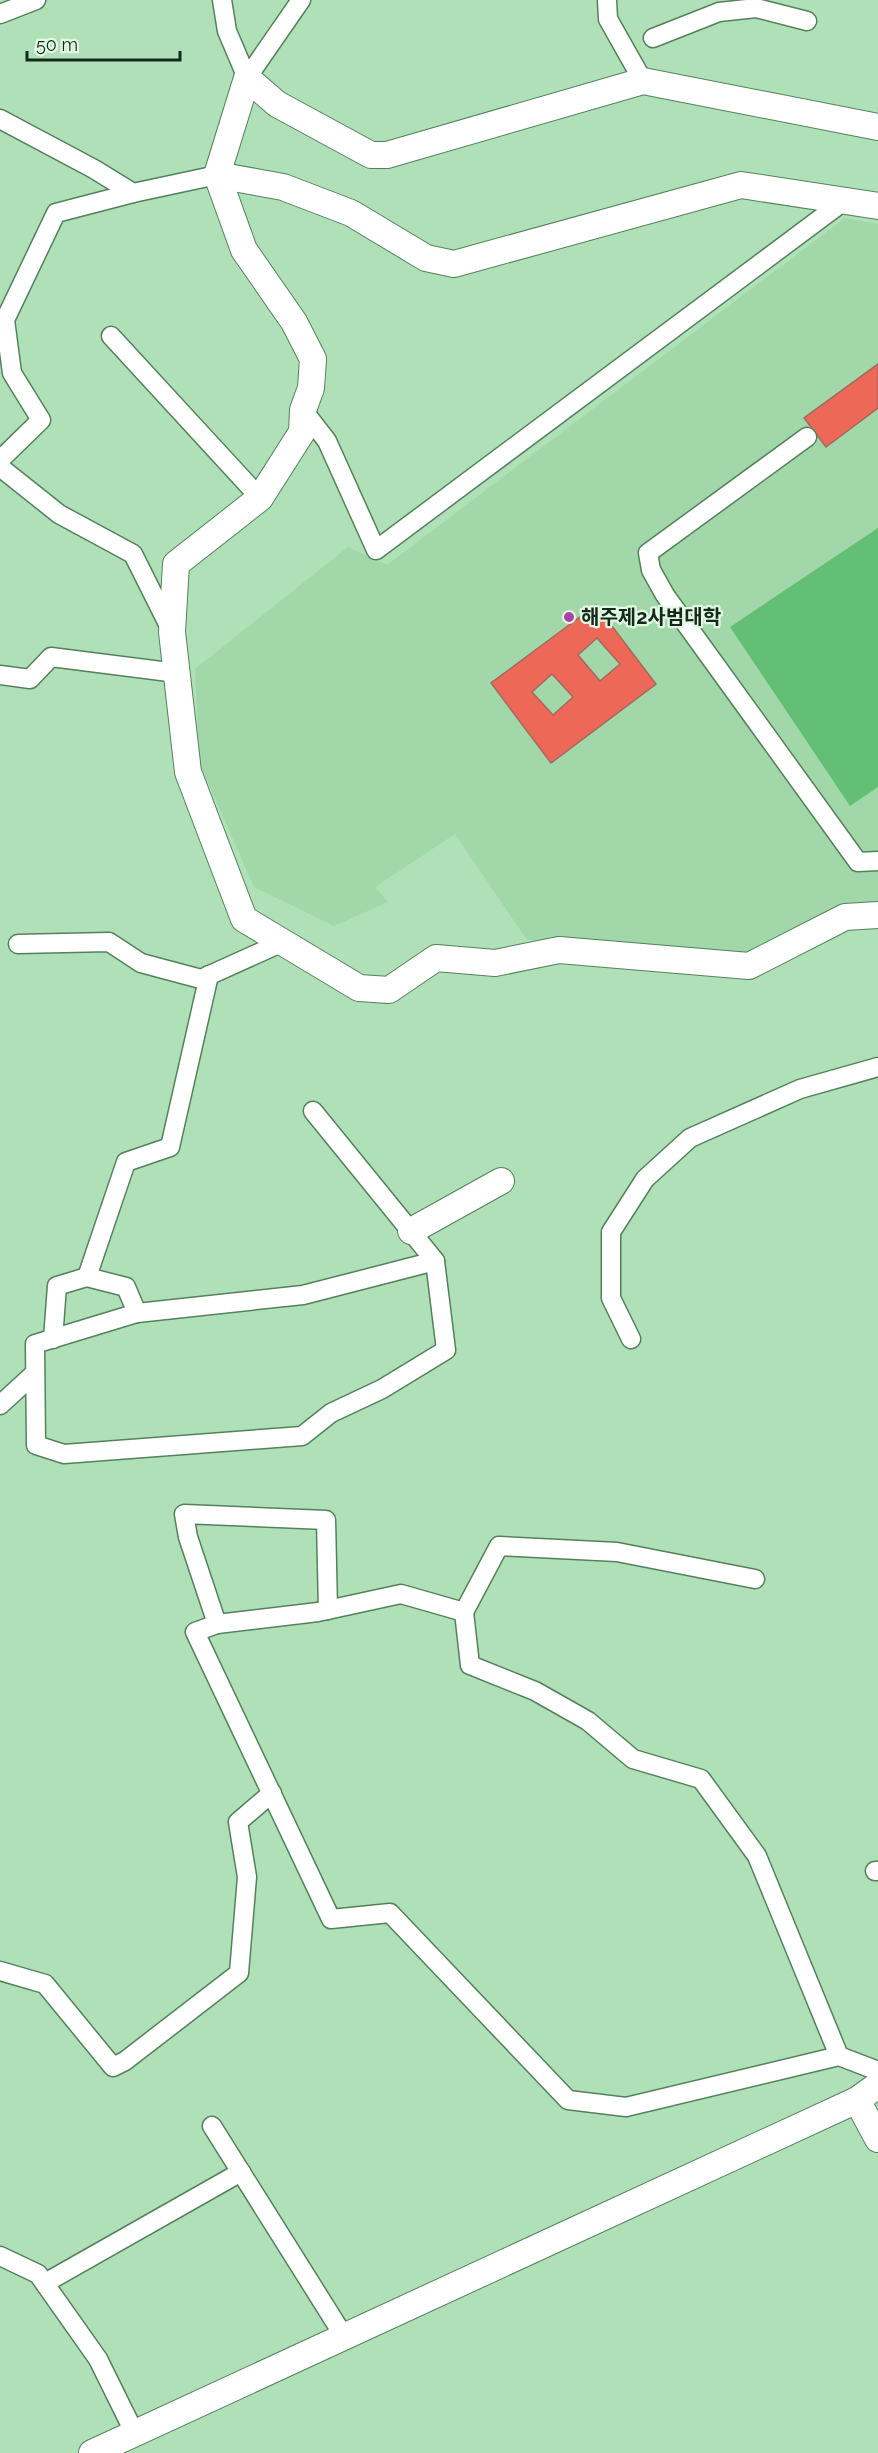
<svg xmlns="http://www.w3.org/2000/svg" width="878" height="2453" viewBox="0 0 878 2453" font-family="Raleway,'Noto Sans KR',sans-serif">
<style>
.built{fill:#a1d7a9}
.green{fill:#64bf76}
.building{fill:#ee6858;stroke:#a26960;stroke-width:1.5;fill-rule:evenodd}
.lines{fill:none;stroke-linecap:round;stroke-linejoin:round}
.street-casing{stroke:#54815b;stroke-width:21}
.secondary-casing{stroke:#54815b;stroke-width:28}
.street{stroke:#fff;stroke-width:18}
.secondary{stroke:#fff;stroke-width:26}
.poi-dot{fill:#aa43a7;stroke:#e2fae5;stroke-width:2}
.labels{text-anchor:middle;stroke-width:4.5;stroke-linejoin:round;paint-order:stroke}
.poi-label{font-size:20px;font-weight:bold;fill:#162819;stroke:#e2fae5;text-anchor:start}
</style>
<rect width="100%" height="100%" fill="#b0e0b7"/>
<polygon class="built" points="845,218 878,224 878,904 754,954 600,942 527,940 455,834 375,887 388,902 334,926 254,887 199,762 195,669 348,547 387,565"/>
<polygon class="green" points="878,528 878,787 850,806 730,627"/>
<g class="building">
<polygon points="878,364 878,408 826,447 804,418"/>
<path d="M596,605l60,79 -105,79 -60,-80zM597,638l23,26 -20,17 -22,-26zM552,674l21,23 -20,18 -21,-23z"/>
</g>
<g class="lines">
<defs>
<g id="street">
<polyline points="222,0 227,31 247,78"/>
<polyline points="607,0 608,19 643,81"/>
<polyline points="0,14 36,0"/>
<polyline points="653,38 719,12 756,8 807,21"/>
<polyline points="247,78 301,0"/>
<polyline points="0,119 94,169 133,193 217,175"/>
<polyline points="111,336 260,498"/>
<polyline points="303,410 327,441 376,550 844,201"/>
<polyline points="807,437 648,553 651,570 665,595 858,862 878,861"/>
<polyline points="0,460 41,420 12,373 5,320 56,213 133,193"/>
<polyline points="0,467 59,514 133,554 171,630"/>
<polyline points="0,675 30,679 51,657 177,673"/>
<polyline points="18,944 109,942 141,963 201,979 283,942"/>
<polyline points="209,975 170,1147 126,1162 87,1277 126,1287 137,1313 303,1295 435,1261 313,1111"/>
<polyline points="137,1313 35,1344 36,1445 64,1454 302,1436 331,1413 382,1389 446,1350 435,1261"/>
<polyline points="53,1339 57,1286 87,1277"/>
<polyline points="631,1339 611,1298 611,1232 645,1179 690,1138 800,1089 878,1067"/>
<polyline points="0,1405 35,1373"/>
<polyline points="464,1612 499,1546 617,1552 755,1579"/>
<polyline points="217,1624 188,1537 184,1514 326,1520 328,1610"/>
<polyline points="875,1871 878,1871"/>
<polyline points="0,1971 45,1984 113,2067 125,2061 239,1973 247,1877 238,1822 272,1793"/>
<polyline points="839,2056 757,1856 701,1779 633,1759 588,1721 535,1691 470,1665 464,1612 401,1594 318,1612 217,1624 195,1632 331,1919 390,1913 568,2100 626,2107 839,2056 878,2071"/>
<polyline points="212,2126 345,2338"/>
<polyline points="0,2256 38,2274 98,2359 135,2434"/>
<polyline points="45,2283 241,2172"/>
</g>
<g id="secondary">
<polyline points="878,127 643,81 387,155 371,155 277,104 247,78 217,175 244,250 294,322 313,359 311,388 303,410 302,432 260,498 176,564 172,632 188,772 244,919 359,988 389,990 436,958 495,963 559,950 749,966 845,917 878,915"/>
<polyline points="217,175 283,187 351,213 426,258 454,264 741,185 878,206"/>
<polyline points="411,1231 501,1181"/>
<polyline points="857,2100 878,2139"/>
<polyline points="92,2453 857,2100 878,2085"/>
</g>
</defs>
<use href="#street" class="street-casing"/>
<use href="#secondary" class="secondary-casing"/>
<use href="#street" class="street"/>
<use href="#secondary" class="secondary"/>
</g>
<circle class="poi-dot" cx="569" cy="617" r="6"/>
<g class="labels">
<g class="poi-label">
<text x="581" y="624">해주제2사범대학</text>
</g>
</g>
<path d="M27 51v9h153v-9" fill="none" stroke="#162819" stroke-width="3"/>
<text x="36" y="51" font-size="18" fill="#162819" stroke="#e2fae5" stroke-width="4.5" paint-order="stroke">50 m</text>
</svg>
